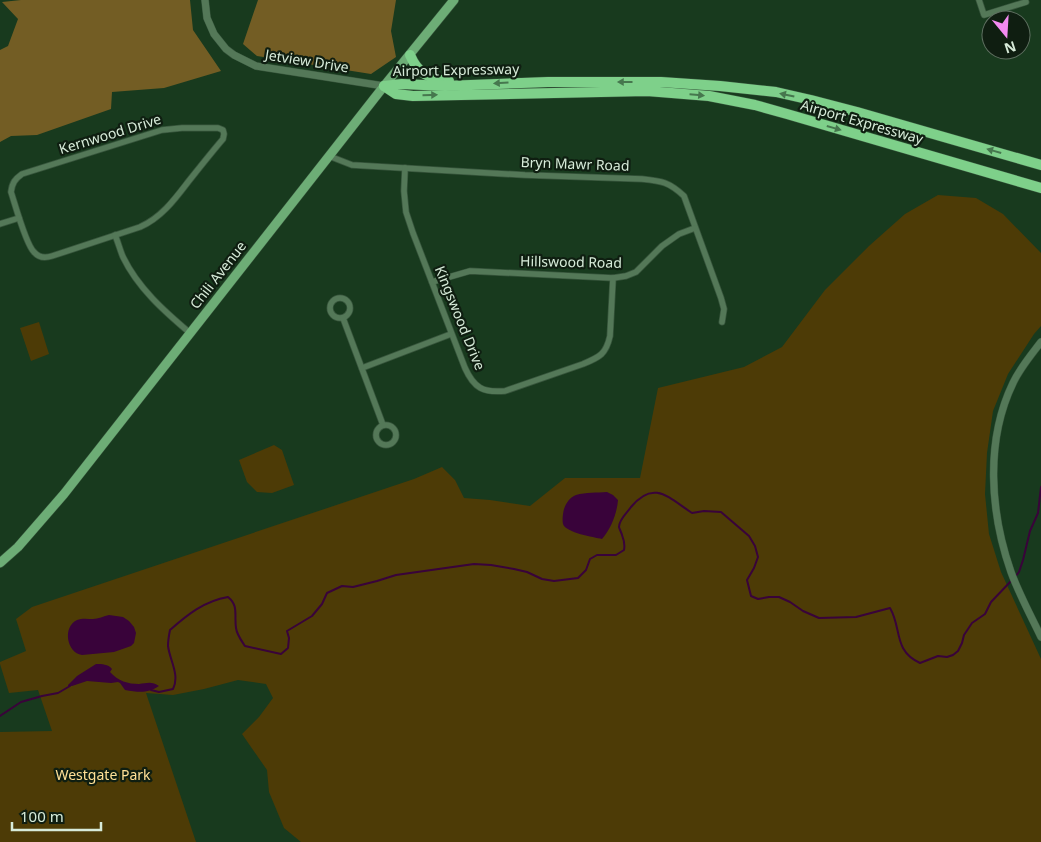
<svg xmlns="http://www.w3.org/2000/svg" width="1041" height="842" viewBox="0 0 1041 842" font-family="'Noto Sans',sans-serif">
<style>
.green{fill:#4d3b06}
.forest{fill:#735d24}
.water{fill:#39033a}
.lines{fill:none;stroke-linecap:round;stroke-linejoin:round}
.stream{stroke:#39033a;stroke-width:2}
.minor-casing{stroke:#38563d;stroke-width:7}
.tertiary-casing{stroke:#38563d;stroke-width:8}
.primary-casing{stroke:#38563d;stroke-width:10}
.motorway-casing{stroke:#38563d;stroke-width:11}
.minor{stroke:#547858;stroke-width:5.5}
.tertiary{stroke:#547858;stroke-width:7}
.primary{stroke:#6dad76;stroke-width:9}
.motorway{stroke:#7ed08a;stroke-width:10}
.oneway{fill:#46774e}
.labels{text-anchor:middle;stroke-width:4.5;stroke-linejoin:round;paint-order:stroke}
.street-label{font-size:14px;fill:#d7ebd9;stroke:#0f1e11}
.park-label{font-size:14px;fill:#ffe096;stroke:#0f1e11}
</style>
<rect width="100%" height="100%" fill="#183a1e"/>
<g class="green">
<polygon points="938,195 976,198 1003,214 1041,253 1041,326 1034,334 1008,374 993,411 987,453 985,494 989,534 1001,572 1041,659 1041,842 301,842 284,828 269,792 267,770 242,734 259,717 273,698 266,684 238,680 204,689 173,695 146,693 196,842 0,842 0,732 52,731 38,690 9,693 0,664 0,662 26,651 16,619 32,607 414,479 442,467 455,480 464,498 490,500 530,506 565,478 640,478 658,388 744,367 782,347 825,290 869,246 905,214"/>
<polygon points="39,322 49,354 31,361 20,328"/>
<polygon points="274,445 282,450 294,485 272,493 257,492 247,482 239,460"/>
</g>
<g class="forest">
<polygon points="21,0 190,0 193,30 221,71 164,88 112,92 111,109 37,135 11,136 0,142 0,50 8,46 18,19 2,2"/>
<polygon points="258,0 396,0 391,31 396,57 371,74 257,56 243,44"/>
</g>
<g class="water">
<path d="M607,492l6,3 5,5c-1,13 -7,29 -16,39 -8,-2 -36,-6 -39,-15 -1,-4 0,-11 1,-15 2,-6 6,-12 12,-14 10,-3 21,-2 31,-3z"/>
<path d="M109,615l14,2 6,4 5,6 2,6 -2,10 -3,3 -17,6 -32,3c-15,-2 -20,-28 -5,-35 5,-2 11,-1 16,-1 5,0 11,-3 16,-4z"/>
<path d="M96,664c6,0 12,0 16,5l-2,3c8,9 18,12 29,12 8,-1 13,-3 20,2 -12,8 -21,6 -34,4l-5,-7 -2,-1 -7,1 -24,-2 -15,5h-4v-1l9,-9z"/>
</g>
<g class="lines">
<g class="stream">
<polyline points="1015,577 1019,572 1023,560 1030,531 1038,513 1041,487"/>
<path d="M151,690l8,2 14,-3c7,-14 -3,-28 -5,-43 0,-5 1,-11 2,-16 17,-15 34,-29 58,-33 11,9 6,18 8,31 1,7 5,12 9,18l36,8 7,-6 1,-10 -2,-7 25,-15 10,-12 5,-11 15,-7 11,1 24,-6 19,-6 78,-11 17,1 23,4 13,3 15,7 12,2 24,-3 8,-8 4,-11 7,-4h19l8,-5c1,-5 0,-10 -2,-15 0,-1 -3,-7 -3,-8 0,-8 8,-14 12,-20 23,-28 38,-9 61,6l12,-2 17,1 28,24 6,10 3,11 -4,11 -7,12 4,16 7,3 11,-2h10l11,5 13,9 16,7 37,-1 34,-9c12,20 3,43 30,55l18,-7 9,1 6,-2 5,-4 4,-8 2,-8 8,-12 13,-9 6,-12 21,-22"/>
<polyline points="0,716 21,702 42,696 58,693 70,686"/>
</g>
<defs>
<g id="minor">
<polyline points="979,0 984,15 1026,2"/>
<path d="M182,128h36l5,2 1,4 -1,5c-12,14 -23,28 -35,43 -13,17 -27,36 -48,45l-88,29c-6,2 -13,2 -18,-4 -8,-7 -19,-48 -23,-60 1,-9 4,-13 11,-18l140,-44z"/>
<path d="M329,156l23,9 173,10 117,4c20,2 27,3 42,17l37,102 3,11 -2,13"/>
<path d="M405,168l-1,23 2,21 7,21 52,135c9,20 18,25 40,23l78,-27c17,-7 23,-10 27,-28l3,-58"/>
<polyline points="0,224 19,218"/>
<path d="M115,235c3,7 5,15 8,22 15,31 41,54 67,76"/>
<polyline points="432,282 470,271 613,278 626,276 636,272 662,246 679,234 695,228"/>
<circle cx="340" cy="308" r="10"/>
<polyline points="343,318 383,425"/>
<polyline points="362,368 451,334"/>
<circle cx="386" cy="435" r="10"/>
</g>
<g id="tertiary">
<polyline points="205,0 207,18 214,34 226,49 234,55 256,66 384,86"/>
<path d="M1041,342c-10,13 -21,26 -28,41 -28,58 -23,129 -2,189 8,22 20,44 30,65"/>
</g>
<polyline id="primary" points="0,563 18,547 64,494 384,86 454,0"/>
<g id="motorway">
<path d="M410,55c8,19 19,24 39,26"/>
<polyline points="384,86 396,94 413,96 647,91 709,96 755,105 787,114 1041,188"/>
<polyline points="384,86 402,84 445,86 548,82 661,82 720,86 776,92 811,100 857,112 1041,165"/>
</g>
</defs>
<use href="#minor" class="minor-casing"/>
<use href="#tertiary" class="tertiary-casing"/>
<use href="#primary" class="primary-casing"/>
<use href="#motorway" class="motorway-casing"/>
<use href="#minor" class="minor"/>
<use href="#tertiary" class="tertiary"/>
<use href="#primary" class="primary"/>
<use href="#motorway" class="motorway"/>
</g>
<defs><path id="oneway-solid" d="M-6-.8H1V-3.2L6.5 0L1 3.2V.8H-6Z" transform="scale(1.25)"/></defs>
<g class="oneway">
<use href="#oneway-solid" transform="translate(625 82) rotate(180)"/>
<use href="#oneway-solid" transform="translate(501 83) rotate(177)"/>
<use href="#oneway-solid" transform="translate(430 95) rotate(-1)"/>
<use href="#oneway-solid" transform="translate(697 95) rotate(5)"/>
<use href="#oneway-solid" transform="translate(787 95) rotate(-168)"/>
<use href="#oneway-solid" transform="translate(834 128) rotate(16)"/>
<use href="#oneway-solid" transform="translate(994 151) rotate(-164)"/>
</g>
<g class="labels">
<g class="street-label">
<text transform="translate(307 61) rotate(9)" y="5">Jetview Drive</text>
<text transform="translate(456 70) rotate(-1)" y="5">Airport Expressway</text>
<text transform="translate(862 122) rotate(16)" y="5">Airport Expressway</text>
<text transform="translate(110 134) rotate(-17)" y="5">Kernwood Drive</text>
<text transform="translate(575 164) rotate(2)" y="5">Bryn Mawr Road</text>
<text transform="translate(571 262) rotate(1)" y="5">Hillswood Road</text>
<text transform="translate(218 275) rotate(-52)" y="5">Chili Avenue</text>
<text transform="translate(460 318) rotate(68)" y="5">Kingswood Drive</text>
</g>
<g class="park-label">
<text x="103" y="780">Westgate Park</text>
</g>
</g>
<g transform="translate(1006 35) rotate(162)"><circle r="24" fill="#0f1e11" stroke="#5f7061"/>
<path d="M0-4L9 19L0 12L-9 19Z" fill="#f38af1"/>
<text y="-8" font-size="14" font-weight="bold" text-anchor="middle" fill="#d7ebd9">N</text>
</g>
<path d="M12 822v8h89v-8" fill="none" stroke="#d7ebd9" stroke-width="2.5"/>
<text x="20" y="822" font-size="15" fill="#d7ebd9" stroke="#0f1e11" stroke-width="4" paint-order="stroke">100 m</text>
</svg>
